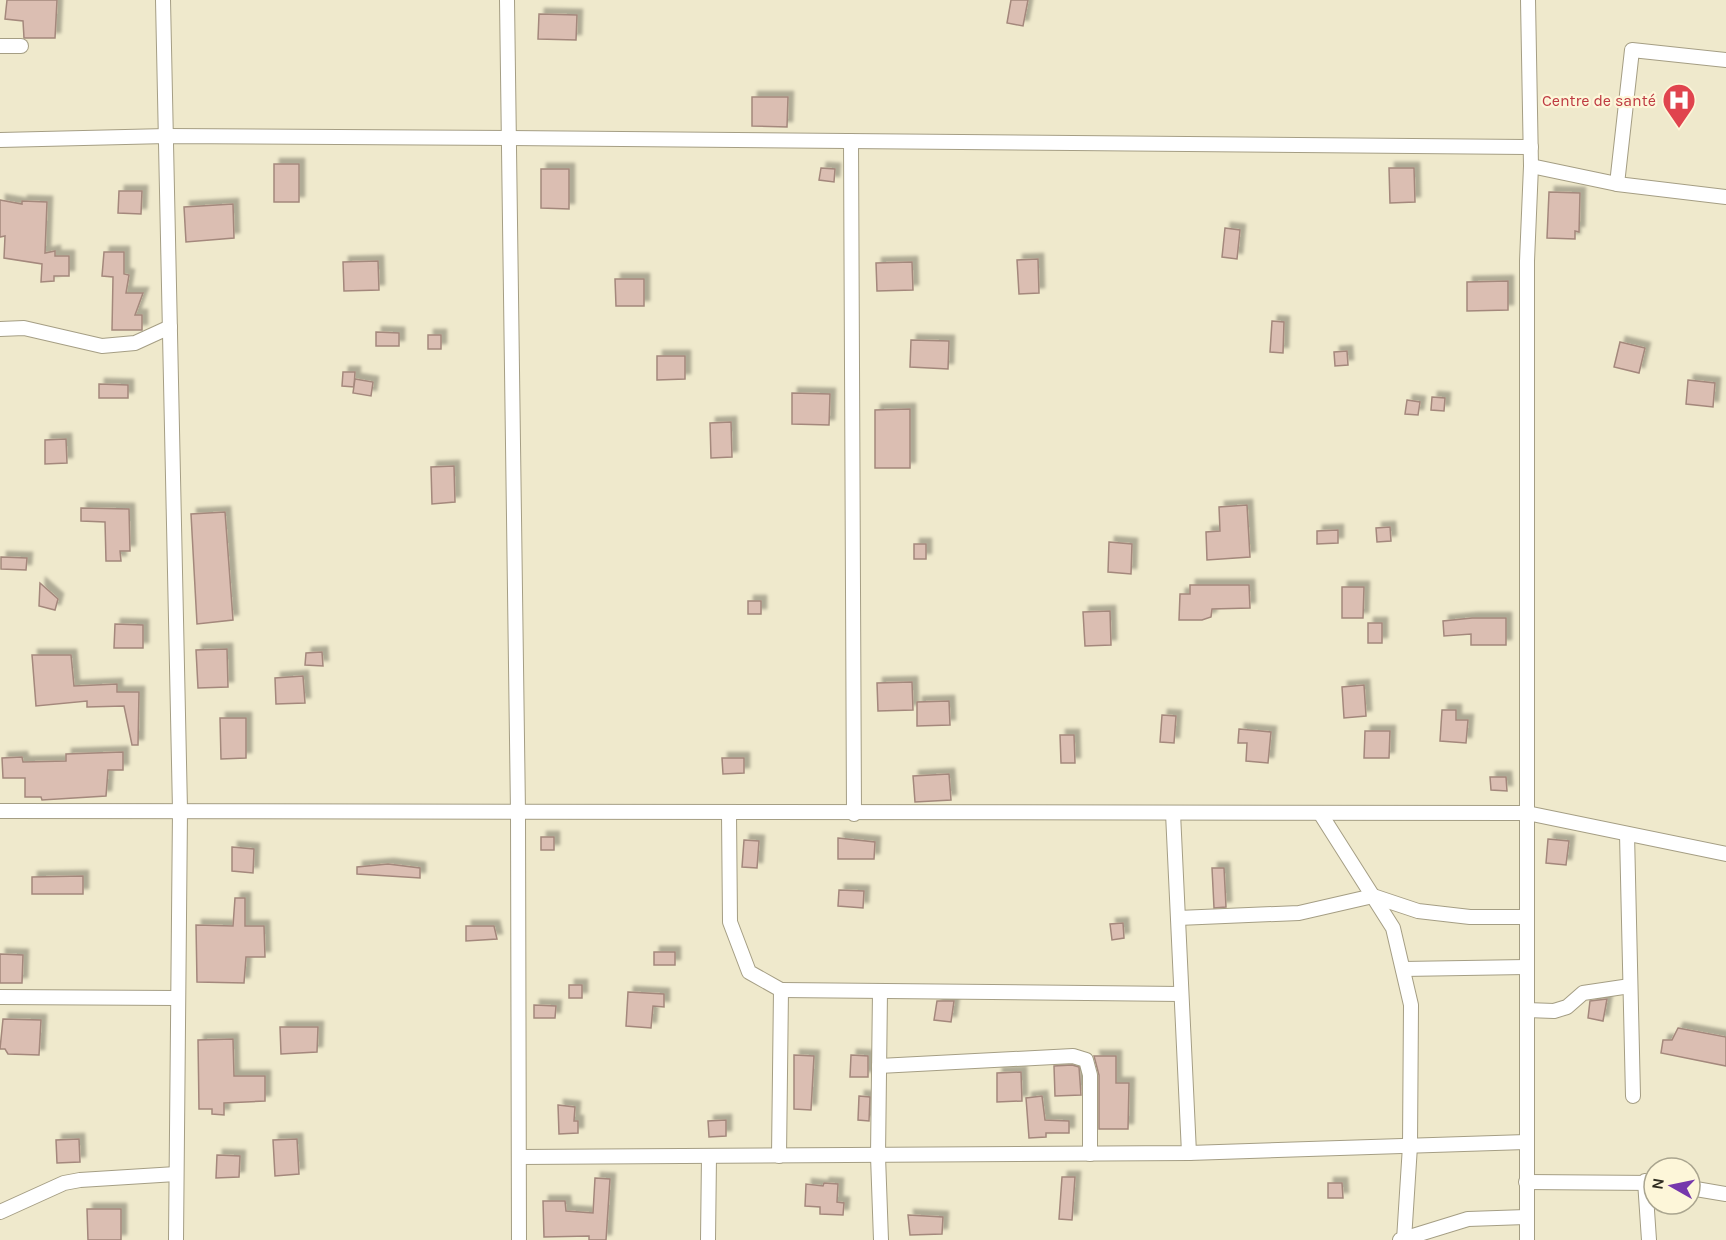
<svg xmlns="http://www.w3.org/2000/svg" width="1726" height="1240" viewBox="0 0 1726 1240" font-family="Karla,sans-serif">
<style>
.building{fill:#dbbeb2;stroke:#a4887c;stroke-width:1.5;filter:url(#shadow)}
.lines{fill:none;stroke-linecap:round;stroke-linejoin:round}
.minor-casing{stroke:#a59e84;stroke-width:16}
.minor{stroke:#fff;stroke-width:14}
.labels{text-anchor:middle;stroke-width:4.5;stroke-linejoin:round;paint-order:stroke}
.health-label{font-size:16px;fill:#be3a42;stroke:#fdf6d9;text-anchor:end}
</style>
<defs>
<filter id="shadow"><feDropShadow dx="5.5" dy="-5.5" stdDeviation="1.5" flood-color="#0004"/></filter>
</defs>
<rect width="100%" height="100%" fill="#efe9cc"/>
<g class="building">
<polygon points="7,0 57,0 55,38 24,38 23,21 5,19"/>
<polygon points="1011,0 1028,0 1023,26 1007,23"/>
<polygon points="539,14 577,15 576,40 538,39"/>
<polygon points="752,97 788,97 787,127 752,126"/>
<rect x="274" y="164" width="25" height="38"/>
<polygon points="821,168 835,169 834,182 819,180"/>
<polygon points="1389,168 1414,168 1415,202 1390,203"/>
<polygon points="541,169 569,169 569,209 541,208"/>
<polygon points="119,191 142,191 141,214 118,213"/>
<polygon points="1549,192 1580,193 1579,232 1575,231 1575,239 1547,238"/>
<polygon points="0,200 22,204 22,201 47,202 45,253 55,251 55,256 69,256 69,276 54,276 54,281 41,282 42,264 4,258 5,236 0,237"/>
<polygon points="233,204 234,238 186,242 184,207"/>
<polygon points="1225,228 1240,230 1237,259 1222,257"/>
<polygon points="104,252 124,252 124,274 129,275 126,293 143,293 135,315 142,315 142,330 112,330 113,277 102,276"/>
<polygon points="1038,259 1039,293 1019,294 1017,260"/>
<polygon points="378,261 379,290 344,291 343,262"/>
<polygon points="912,262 913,290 877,291 876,263"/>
<polygon points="615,279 644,279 644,306 616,306"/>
<polygon points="1508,281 1508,310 1467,311 1467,282"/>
<polygon points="1272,321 1284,322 1283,353 1270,352"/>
<polygon points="376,332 399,333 399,346 376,346"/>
<rect x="428" y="335" width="13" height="14"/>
<polygon points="911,340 949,341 948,369 910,367"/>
<polygon points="1620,342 1645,348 1639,373 1614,367"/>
<polygon points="1347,351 1348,365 1335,366 1334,352"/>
<polygon points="657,356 685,356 685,379 657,380"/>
<polygon points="343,372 355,372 354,387 342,386"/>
<polygon points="355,379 373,382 371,396 353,393"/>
<polygon points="1688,380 1715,383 1713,407 1686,404"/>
<polygon points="99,384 128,385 128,398 99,398"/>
<polygon points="792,393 830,394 829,425 792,424"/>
<polygon points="1432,397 1445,398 1444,411 1431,410"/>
<polygon points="1407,400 1420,402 1418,415 1405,414"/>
<polygon points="910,409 910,468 875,468 875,410"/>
<polygon points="731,422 732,457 711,458 710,423"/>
<polygon points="66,439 67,463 45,464 45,440"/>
<polygon points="454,466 455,502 432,504 431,467"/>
<polygon points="1247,505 1250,557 1207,560 1206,532 1220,531 1219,507"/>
<polygon points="81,508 129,509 130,551 120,551 121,561 106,561 105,522 81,521"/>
<polygon points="225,512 233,620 197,624 191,514"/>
<polygon points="1390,527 1391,541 1377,542 1376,528"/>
<polygon points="1338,530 1338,543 1317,544 1317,531"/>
<polygon points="1109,542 1132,544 1131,574 1108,572"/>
<rect x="914" y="544" width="12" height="15"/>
<polygon points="1,557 27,558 26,570 1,569"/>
<polygon points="40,583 58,599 55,610 39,606"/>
<polygon points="1190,585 1249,585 1250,608 1212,609 1211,617 1202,620 1179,620 1180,594 1190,594"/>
<polygon points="1342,587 1364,587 1363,618 1342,618"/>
<rect x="748" y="601" width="13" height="13"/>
<polygon points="1110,611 1111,645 1085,646 1083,612"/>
<polygon points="1472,618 1506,618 1506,645 1471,645 1471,634 1444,636 1443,621"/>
<rect x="1368" y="623" width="14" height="20"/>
<polygon points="115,624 143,625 143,648 114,648"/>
<polygon points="227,649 228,687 198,688 196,650"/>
<polygon points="322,652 323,666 305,665 306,653"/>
<polygon points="32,655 71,655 74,686 117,684 117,692 139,692 138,745 132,745 124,706 87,707 87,701 36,706"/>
<polygon points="303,676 305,703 276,704 275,678"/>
<polygon points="912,682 913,710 878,711 877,683"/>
<polygon points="1364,685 1366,716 1344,718 1342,687"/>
<polygon points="949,701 950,725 917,726 917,702"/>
<polygon points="1442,710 1456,710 1456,720 1468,720 1466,743 1440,741"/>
<polygon points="1162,715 1176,716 1174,743 1160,742"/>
<polygon points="220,718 246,718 246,758 221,759"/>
<polygon points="1239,729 1271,732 1268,763 1246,761 1247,743 1238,743"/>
<polygon points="1365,731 1390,731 1389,758 1364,758"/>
<polygon points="1060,735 1074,735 1075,763 1061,763"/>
<polygon points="123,752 123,770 108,770 106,796 42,800 41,797 25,797 25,778 3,778 2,758 22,757 23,762 66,761 66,754"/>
<polygon points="722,758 744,758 744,773 723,774"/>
<polygon points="949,774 951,800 915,802 913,776"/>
<polygon points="1490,777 1506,777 1507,791 1491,790"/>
<rect x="541" y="837" width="13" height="13"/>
<polygon points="838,838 875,842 874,859 838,859"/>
<polygon points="1548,839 1569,841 1566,865 1546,863"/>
<polygon points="744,840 759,841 757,868 742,867"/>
<polygon points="232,847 254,849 253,873 232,871"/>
<polygon points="388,864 420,868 420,878 357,874 357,867"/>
<polygon points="1212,868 1224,868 1226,907 1214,908"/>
<polygon points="83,876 83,894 32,894 32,877"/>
<polygon points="839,890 864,891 863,908 838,906"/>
<polygon points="235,898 245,898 245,926 264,926 265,957 246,957 244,983 197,982 196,925 233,926"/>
<polygon points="1123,923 1124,938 1112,940 1110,924"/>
<polygon points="466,926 494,926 497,939 466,941"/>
<rect x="654" y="952" width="21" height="13"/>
<polygon points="0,954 23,955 22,983 0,983"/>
<rect x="569" y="985" width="13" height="13"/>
<polygon points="628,992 664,994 664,1007 653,1006 651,1028 626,1026"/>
<polygon points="1607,999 1603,1021 1588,1018 1590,1001"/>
<polygon points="937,1001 954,1001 951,1022 934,1020"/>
<polygon points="534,1005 556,1006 555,1018 534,1018"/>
<polygon points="3,1019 41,1020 39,1055 8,1054 5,1049 0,1049"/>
<polygon points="280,1027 318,1027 317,1052 281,1054"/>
<polygon points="1678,1028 1726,1037 1726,1066 1661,1053 1663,1040 1672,1040"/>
<polygon points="233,1039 234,1076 265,1076 265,1101 224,1103 224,1115 212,1114 212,1109 199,1109 198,1040"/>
<polygon points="794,1055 814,1056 811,1110 794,1109"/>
<polygon points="851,1055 868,1056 868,1077 850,1077"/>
<polygon points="1094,1056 1116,1056 1116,1083 1129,1083 1128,1129 1099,1129 1099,1075"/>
<polygon points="1072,1065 1079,1067 1081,1095 1055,1096 1054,1066"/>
<polygon points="1021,1072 1022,1101 997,1102 997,1073"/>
<polygon points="859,1096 870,1097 869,1121 858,1120"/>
<polygon points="1042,1096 1045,1120 1069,1121 1069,1133 1046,1133 1046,1137 1029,1138 1026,1098"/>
<polygon points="558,1105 575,1107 574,1121 578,1121 578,1133 559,1134"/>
<polygon points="726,1120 726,1136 709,1137 708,1121"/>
<polygon points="79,1139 80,1162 57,1163 56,1140"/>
<polygon points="297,1139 299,1174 275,1176 273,1140"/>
<polygon points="217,1155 240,1156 239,1177 216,1178"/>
<polygon points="1062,1177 1075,1177 1072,1220 1059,1219"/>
<polygon points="595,1178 610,1179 606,1240 589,1240 589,1236 544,1237 543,1201 565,1201 566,1211 593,1213"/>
<polygon points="824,1183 838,1184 837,1202 844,1203 843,1215 820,1214 820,1207 805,1206 806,1184 823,1186"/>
<polygon points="1328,1183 1342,1183 1343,1198 1328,1198"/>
<polygon points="87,1209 121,1209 121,1240 88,1240"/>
<polygon points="908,1215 943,1217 942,1234 910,1235"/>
</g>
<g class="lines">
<defs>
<g id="minor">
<polyline points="163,0 180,810 176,1240"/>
<polyline points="507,0 518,813 519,1240"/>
<polyline points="0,46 21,46"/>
<polyline points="0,140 167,136 509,138 1531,147"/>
<polyline points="851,141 854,814"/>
<polyline points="1531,166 1617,184 1726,197"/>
<polyline points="1617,184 1632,50 1726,60"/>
<polyline points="0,329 24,328 102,346 135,343 170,327"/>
<polyline points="0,811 1527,813 1726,854"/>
<polyline points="1173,813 1189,1153"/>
<polyline points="1320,813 1393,928 1411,1005 1410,1146 1404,1240"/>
<polyline points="729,814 730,922 749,972 781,990 779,1156"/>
<polyline points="1627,834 1633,1096"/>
<polyline points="1178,918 1299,913 1373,896 1418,911 1470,917 1527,917"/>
<polyline points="1403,969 1527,967"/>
<polyline points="781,990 1181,994"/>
<polyline points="880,991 878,1156 881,1240"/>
<polyline points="0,997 176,998"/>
<polyline points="1527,1010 1554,1011 1567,1007 1583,993 1630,986"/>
<polyline points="879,1066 1073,1056 1086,1060 1090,1075 1090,1154"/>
<polyline points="519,1157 1189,1153 1527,1142"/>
<polyline points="1645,1181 1649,1240"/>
<polyline points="1526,1182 1654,1183"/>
<polyline points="1690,1188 1726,1194"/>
<polyline points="0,1212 64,1183 80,1180 176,1174"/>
<polyline points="708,1240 709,1156"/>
<polyline points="1400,1240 1468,1219 1527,1217"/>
<polyline points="1527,1240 1527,261 1531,166 1528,0"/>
</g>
</defs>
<use href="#minor" class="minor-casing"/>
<use href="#minor" class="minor"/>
</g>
<defs>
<symbol id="hospital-pin" viewBox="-11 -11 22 30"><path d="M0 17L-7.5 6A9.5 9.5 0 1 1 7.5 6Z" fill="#e0444e" stroke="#fdf6d9"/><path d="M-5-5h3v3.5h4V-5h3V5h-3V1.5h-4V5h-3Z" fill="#fff"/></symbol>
</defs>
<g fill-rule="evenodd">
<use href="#hospital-pin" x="1660" y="81" width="38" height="52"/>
</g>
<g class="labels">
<g class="health-label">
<text x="1656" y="106">Centre de santé</text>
</g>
</g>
<g transform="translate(1672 1186) rotate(279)"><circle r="28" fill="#fdf6d9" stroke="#aaa58f" stroke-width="1.5"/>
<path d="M0-4.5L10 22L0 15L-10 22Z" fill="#7637ac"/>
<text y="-9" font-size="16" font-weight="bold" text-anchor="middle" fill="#2e2b20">N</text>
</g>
</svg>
